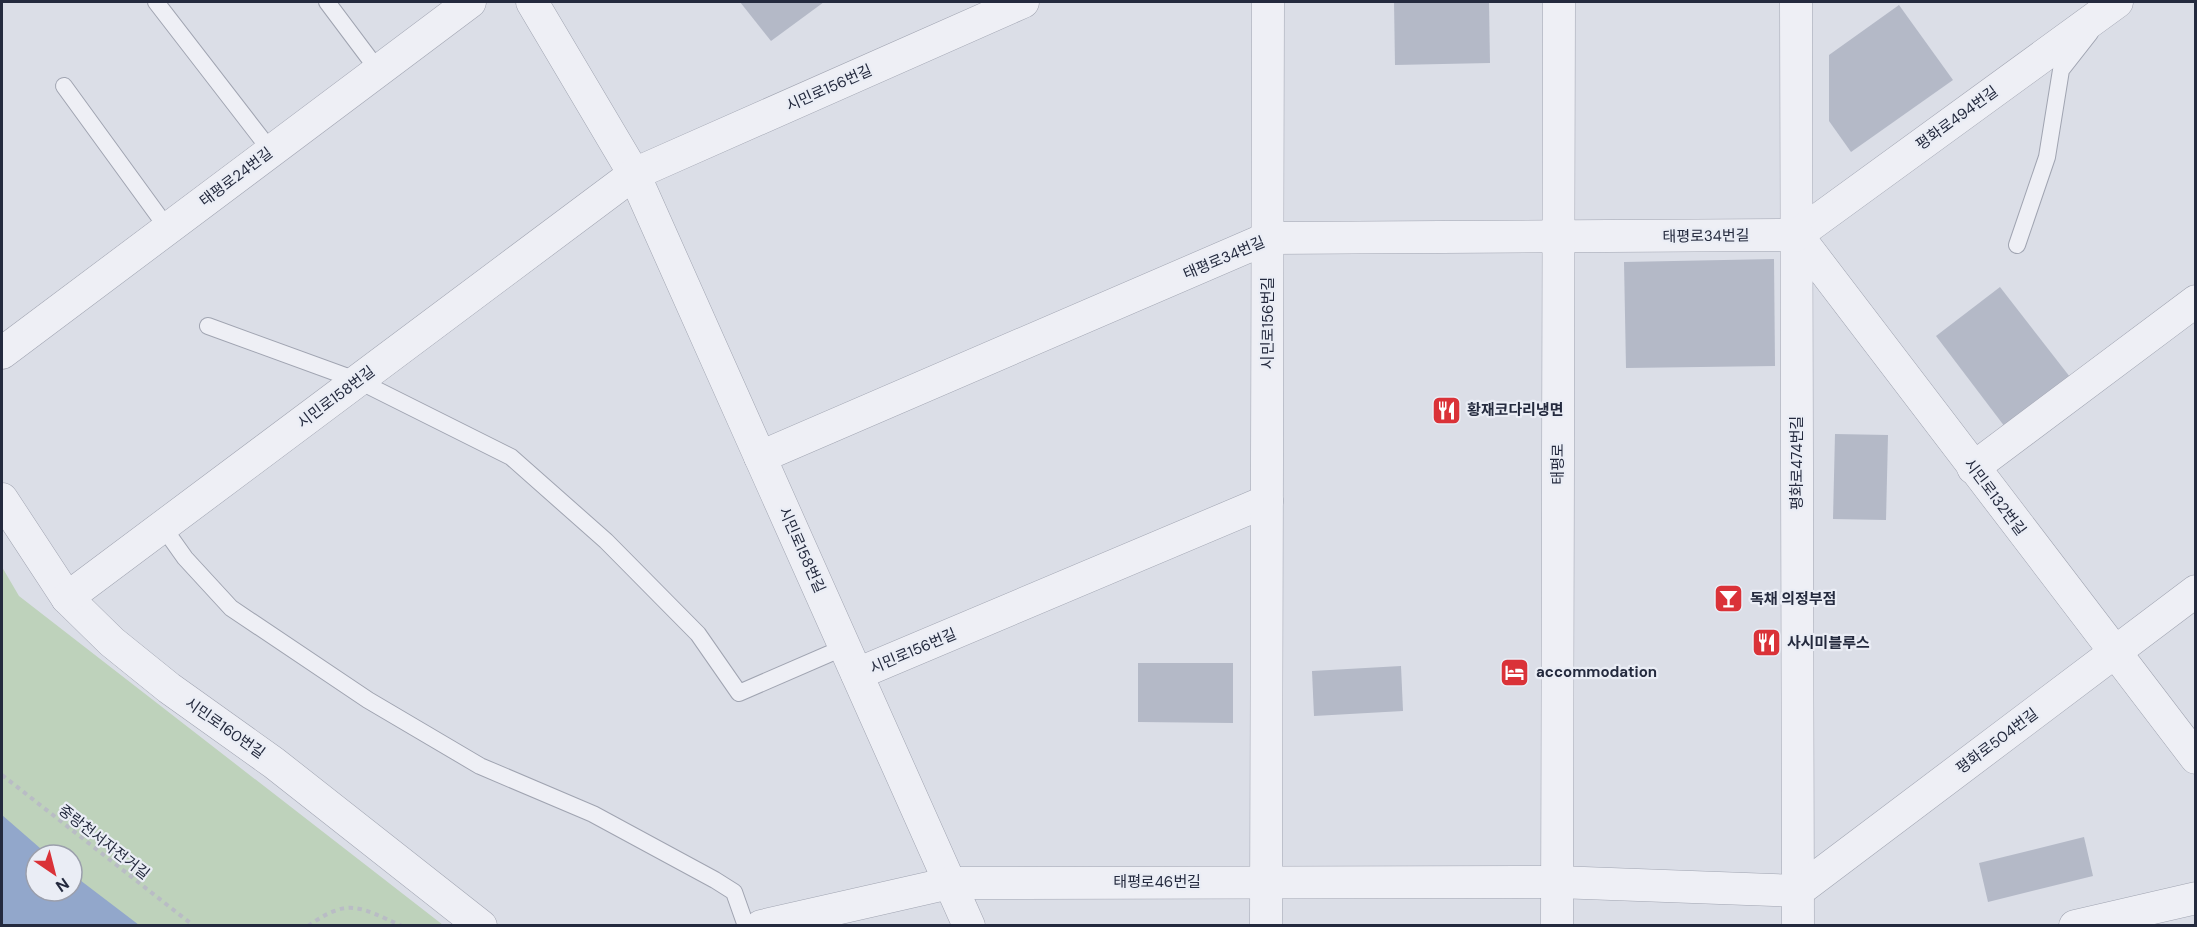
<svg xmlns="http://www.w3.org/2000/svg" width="2197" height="927" viewBox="0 0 2197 927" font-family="'DM Sans','Noto Sans KR',sans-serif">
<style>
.green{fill:#bed2bb;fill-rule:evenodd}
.water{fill:#92a7cb}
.building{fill:#b4b9c7}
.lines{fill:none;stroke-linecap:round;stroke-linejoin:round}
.service-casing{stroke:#a0a4b1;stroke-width:18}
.minor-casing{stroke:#a0a4b1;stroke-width:33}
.path{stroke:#b9bcc5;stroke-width:4;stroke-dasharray:4.5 4.5;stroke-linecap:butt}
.service{stroke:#eeeff5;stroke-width:16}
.minor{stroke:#eeeff5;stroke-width:32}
.labels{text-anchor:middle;stroke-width:4.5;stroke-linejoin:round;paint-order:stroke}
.street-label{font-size:15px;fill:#242a3e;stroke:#eaedf5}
.poi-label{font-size:15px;font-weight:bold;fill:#242a3e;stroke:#eaedf5;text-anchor:start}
</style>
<rect width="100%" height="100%" fill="#dbdee7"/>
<path class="green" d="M2,567l17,29 424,329h-441zM36,855h36v36h-36z"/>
<polygon class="water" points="2,815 48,855 36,855 36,891 72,891 72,874 139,925 2,925"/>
<g class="building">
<polygon points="740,2 824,2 771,41"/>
<polygon points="1394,2 1489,2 1490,63 1395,65"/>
<polygon points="1899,5 1953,80 1851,152 1829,121 1829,55"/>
<polygon points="1774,259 1775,366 1626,368 1624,262"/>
<polygon points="2000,287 2070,377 2005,427 1936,336"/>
<polygon points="1835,434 1888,435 1886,520 1833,519"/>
<polygon points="1138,663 1233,663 1233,723 1138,722"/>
<polygon points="1401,666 1403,711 1314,716 1312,671"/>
<polygon points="2084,837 2093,876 1988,902 1979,863"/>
</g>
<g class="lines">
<defs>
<g id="service">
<polyline points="156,2 271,151"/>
<polyline points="327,2 378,70"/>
<polyline points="64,86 168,229"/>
<polyline points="2017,245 2047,157 2061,70 2090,33"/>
<polyline points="208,326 359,381 511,457 606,541 698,634 739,693 845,647"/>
<polyline points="163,527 185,558 231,608 368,700 480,766 593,814 715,880 734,892 746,926"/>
</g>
<g id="minor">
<polyline points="532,2 634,174 969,926"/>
<polyline points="1796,2 1798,926"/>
<polyline points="1797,235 2196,758"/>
<polyline points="1797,235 2117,2"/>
<polyline points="2,353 470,2"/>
<polyline points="760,457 1268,238 1797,235"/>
<polyline points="1973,468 2196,301"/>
<polyline points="2,499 67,598 112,642 169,688 274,763 481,926"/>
<polyline points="67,598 634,174 1023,2"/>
<polyline points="857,674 1267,501"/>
<polyline points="761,926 950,883 1557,882 1798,891 2196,591"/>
<polyline points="1266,926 1268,2"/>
<polyline points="1557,926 1559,2"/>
<polyline points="2075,926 2196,898"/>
</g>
</defs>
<use href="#service" class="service-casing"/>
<use href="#minor" class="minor-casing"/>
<g class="path">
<polyline points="2,775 194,926"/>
<path d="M308,926c41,-29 51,-19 94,0"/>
</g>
<use href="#service" class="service"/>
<use href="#minor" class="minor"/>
</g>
<defs>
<symbol id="restaurant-square" viewBox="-11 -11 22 22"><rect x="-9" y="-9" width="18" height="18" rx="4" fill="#da3238" stroke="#eaedf5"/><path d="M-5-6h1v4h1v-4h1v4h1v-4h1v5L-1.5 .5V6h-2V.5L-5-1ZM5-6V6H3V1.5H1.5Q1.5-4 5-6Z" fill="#fff"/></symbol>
<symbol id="bar-square" viewBox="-11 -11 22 22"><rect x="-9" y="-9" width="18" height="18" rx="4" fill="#da3238" stroke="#eaedf5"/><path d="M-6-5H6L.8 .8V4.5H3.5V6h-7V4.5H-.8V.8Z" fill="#fff"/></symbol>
<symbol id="hotel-square" viewBox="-11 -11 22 22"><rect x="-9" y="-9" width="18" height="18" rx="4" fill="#da3238" stroke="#eaedf5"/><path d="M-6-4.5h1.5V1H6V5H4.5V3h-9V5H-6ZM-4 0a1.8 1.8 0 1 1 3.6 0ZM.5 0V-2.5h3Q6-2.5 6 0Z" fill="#fff"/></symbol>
</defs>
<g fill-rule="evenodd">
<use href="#restaurant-square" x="1430" y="394" width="33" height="33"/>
<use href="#bar-square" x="1712" y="582" width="33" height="33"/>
<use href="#restaurant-square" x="1750" y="626" width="33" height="33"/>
<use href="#hotel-square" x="1498" y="656" width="33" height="33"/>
</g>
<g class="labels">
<g class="street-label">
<text transform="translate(829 88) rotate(-24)" y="5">시민로156번길</text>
<text transform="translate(1957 118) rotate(-36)" y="5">평화로494번길</text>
<text transform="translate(236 177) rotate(-37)" y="5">태평로24번길</text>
<text transform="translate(1706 236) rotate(-1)" y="5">태평로34번길</text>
<text transform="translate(1224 258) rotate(-23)" y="5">태평로34번길</text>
<text transform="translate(1268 323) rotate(-90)" y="5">시민로156번길</text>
<text transform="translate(336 397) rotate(-37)" y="5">시민로158번길</text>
<text transform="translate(1797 463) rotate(-90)" y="5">평화로474번길</text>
<text transform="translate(1558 464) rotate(-90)" y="5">태평로</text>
<text transform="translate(1995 497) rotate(53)" y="5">시민로132번길</text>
<text transform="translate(802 550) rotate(66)" y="5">시민로158번길</text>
<text transform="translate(913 651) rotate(-23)" y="5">시민로156번길</text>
<text transform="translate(225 728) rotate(35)" y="5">시민로160번길</text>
<text transform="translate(1997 741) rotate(-37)" y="5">평화로504번길</text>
<text transform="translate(104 842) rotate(38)" y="5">중랑천서자전거길</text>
<text x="1157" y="887">태평로46번길</text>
</g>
<g class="poi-label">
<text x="1467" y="415">황재코다리냉면</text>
<text x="1750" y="604">독채 의정부점</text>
<text x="1787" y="648">사시미블루스</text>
<text x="1536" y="677">accommodation</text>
</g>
</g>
<rect width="2197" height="927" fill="none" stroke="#242a3e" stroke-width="6"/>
<g transform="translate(54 873) rotate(145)"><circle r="28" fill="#eaedf5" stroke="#9b9fac" stroke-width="1.5"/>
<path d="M0-4.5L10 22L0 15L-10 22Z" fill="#da3238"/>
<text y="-9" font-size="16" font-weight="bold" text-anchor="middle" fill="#242a3e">N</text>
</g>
</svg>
